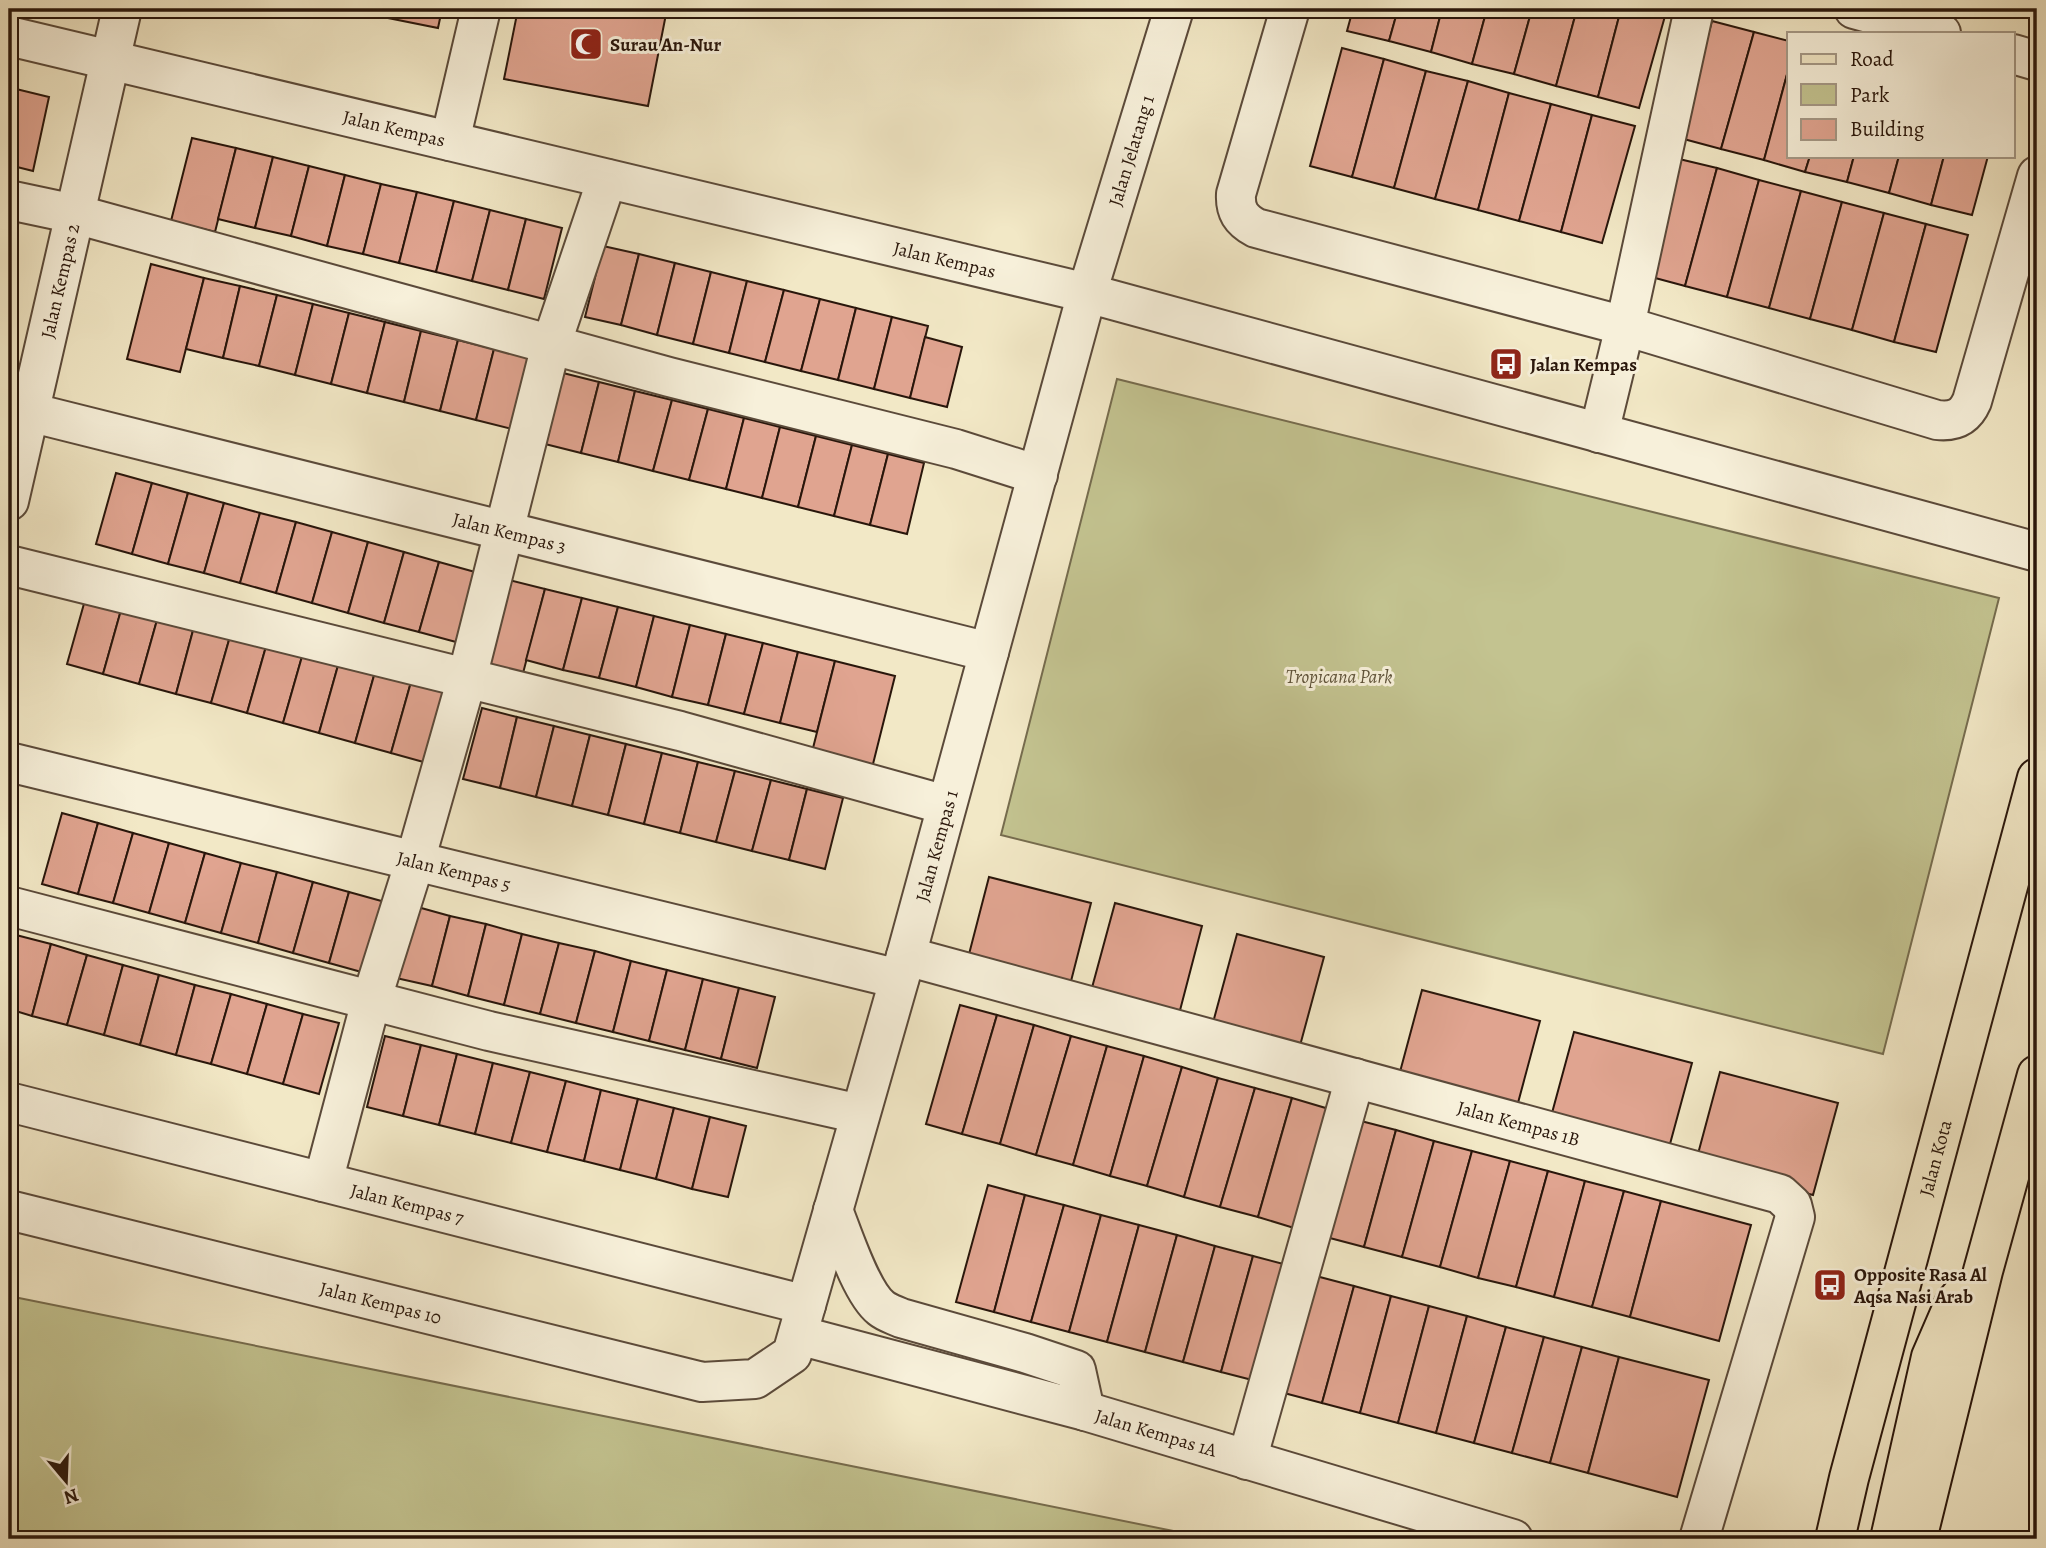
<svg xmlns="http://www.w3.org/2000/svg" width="2046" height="1548" viewBox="0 0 2046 1548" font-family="Alegreya,serif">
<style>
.green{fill:#c3c390;stroke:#766c4e;stroke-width:2}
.building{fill:#e0a490;stroke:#29160b;stroke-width:2}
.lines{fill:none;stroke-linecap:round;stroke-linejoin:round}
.minor-casing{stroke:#5b4a3a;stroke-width:42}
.major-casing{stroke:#29160b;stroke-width:42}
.minor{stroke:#f7f0da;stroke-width:38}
.major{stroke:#f2e8c6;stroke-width:38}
.labels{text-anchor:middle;stroke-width:6;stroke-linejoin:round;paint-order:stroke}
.poi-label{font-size:19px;font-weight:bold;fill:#29160b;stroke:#f7f0da;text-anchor:start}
.street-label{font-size:19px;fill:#29160b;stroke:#f7f0da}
.park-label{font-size:19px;font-style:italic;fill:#5f533a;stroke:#f7f0da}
</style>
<rect width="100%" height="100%" fill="#f2e8c6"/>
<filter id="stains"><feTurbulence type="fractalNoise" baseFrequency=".00286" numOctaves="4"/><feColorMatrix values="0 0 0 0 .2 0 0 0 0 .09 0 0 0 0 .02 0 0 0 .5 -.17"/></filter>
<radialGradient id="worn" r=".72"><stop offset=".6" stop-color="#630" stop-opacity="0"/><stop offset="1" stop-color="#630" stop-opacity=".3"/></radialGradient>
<g class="green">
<polygon points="1117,379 1999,598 1883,1054 1001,835"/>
<polygon points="9,1296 1213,1539 9,1539"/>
</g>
<g class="building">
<polygon points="343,9 442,9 438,28"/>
<polygon points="518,9 667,9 648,106 504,79"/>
<polygon points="1353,9 1398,9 1389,41 1347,31"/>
<polygon points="1398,9 1442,9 1431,52 1389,41"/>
<polygon points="1442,9 1487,9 1472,64 1431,52"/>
<polygon points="1487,9 1532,9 1514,74 1472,64"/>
<polygon points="1532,9 1577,9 1556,86 1514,74"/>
<polygon points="1577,9 1621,9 1598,97 1556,86"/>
<polygon points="1621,9 1667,9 1639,108 1598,97"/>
<polygon points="1712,21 1754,32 1721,149 1680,138"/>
<polygon points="1754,32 1789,41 1789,67 1764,160 1721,149"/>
<polygon points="1342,48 1384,59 1352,177 1310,166"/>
<polygon points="1384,59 1426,71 1394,188 1352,177"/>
<polygon points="1789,67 1789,156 1810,156 1805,172 1764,160"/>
<polygon points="1426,71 1468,81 1435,199 1394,188"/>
<polygon points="1468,81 1509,93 1478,210 1435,199"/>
<polygon points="12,88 49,97 33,171 9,165 9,103"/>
<polygon points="1509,93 1551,104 1519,221 1478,210"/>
<polygon points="1551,104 1592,115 1561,232 1519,221"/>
<polygon points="1592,115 1635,126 1602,243 1561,232"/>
<polygon points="192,138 236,148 215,232 171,221"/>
<polygon points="236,148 273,157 255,228 218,219"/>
<polygon points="1810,156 1854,156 1847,182 1805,172"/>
<polygon points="1854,156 1899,156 1889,193 1847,182"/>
<polygon points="1899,156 1944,156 1931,205 1889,193"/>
<polygon points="1944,156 1988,156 1972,215 1931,205"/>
<polygon points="273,157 309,166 291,236 255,228"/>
<polygon points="1675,158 1717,168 1685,286 1644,275"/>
<polygon points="309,166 345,175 327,246 291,236"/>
<polygon points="1717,168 1759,180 1727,297 1685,286"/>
<polygon points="345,175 381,184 363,254 327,246"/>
<polygon points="1759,180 1801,191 1769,308 1727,297"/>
<polygon points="381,184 417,192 399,263 363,254"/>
<polygon points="1801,191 1842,202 1810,319 1769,308"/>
<polygon points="417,192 454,201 436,272 399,263"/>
<polygon points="454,201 490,210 472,281 436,272"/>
<polygon points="1842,202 1884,213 1852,330 1810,319"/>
<polygon points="490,210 526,219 508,290 472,281"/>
<polygon points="1884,213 1926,224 1894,342 1852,330"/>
<polygon points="526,219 562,228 544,299 508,290"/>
<polygon points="9,223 18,225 9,264"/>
<polygon points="1926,224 1968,235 1936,352 1894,342"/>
<polygon points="603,246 639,254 621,325 585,317"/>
<polygon points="639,254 675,263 657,335 621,325"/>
<polygon points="675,263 711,272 693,344 657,335"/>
<polygon points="151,264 204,278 180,372 127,359"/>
<polygon points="711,272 747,281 729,353 693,344"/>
<polygon points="204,278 240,286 223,358 186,349"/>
<polygon points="747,281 784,290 765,362 729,353"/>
<polygon points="240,286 277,295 259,366 223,358"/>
<polygon points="784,290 820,299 801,371 765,362"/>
<polygon points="277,295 313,304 295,375 259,366"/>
<polygon points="820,299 856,308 838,380 801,371"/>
<polygon points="313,304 349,313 331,384 295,375"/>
<polygon points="856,308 892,317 874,389 838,380"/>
<polygon points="349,313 385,322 367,393 331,384"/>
<polygon points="892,317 928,326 910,398 874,389"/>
<polygon points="385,322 421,331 404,402 367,393"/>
<polygon points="421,331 458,340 440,411 404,402"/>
<polygon points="925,337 962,347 947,407 910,398"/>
<polygon points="458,340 494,349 476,420 440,411"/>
<polygon points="494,349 530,357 512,429 476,420"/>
<polygon points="563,373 599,382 581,453 545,444"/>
<polygon points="599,382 635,391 618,462 581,453"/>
<polygon points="635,391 672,400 653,471 618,462"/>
<polygon points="672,400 708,409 689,480 653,471"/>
<polygon points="708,409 744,418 726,489 689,480"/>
<polygon points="744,418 780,427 762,498 726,489"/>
<polygon points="780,427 816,436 798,507 762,498"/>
<polygon points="816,436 852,445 834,516 798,507"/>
<polygon points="852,445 888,454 870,525 834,516"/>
<polygon points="888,454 924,463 907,534 870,525"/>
<polygon points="116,473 152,483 132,554 96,544"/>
<polygon points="152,483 188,493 168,564 132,554"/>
<polygon points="188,493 224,503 204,573 168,564"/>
<polygon points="224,503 260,513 240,583 204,573"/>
<polygon points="260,513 296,522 276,593 240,583"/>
<polygon points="296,522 332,532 312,603 276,593"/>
<polygon points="332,532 368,542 348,613 312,603"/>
<polygon points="368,542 404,552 384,623 348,613"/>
<polygon points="404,552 439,562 419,632 384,623"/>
<polygon points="439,562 475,572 456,642 419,632"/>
<polygon points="505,579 545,589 522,677 482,667"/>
<polygon points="545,589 582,598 563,670 526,660"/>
<polygon points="87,593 123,603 103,674 67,664"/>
<polygon points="582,598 618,607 599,678 563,670"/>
<polygon points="123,603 159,613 139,684 103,674"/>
<polygon points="618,607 654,616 636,687 599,678"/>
<polygon points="159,613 195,623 176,694 139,684"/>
<polygon points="654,616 690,625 672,697 636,687"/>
<polygon points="195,623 231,633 211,703 176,694"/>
<polygon points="690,625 726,634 708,705 672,697"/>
<polygon points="231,633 267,643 247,713 211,703"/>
<polygon points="726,634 763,643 744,714 708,705"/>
<polygon points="267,643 303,653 283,723 247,713"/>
<polygon points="763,643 798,652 780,723 744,714"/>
<polygon points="798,652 835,661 817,732 780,723"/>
<polygon points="303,653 339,662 319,733 283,723"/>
<polygon points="835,661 895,676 872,768 812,752"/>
<polygon points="339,662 375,672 355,743 319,733"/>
<polygon points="375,672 411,682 391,753 355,743"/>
<polygon points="411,682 447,692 427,763 391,753"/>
<polygon points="482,708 517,717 500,788 463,779"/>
<polygon points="517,717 554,726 536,797 500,788"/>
<polygon points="554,726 590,735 572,806 536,797"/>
<polygon points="590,735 626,744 608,815 572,806"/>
<polygon points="626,744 662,753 644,824 608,815"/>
<polygon points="662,753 698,762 680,833 644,824"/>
<polygon points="698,762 735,771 716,842 680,833"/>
<polygon points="735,771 771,780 752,851 716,842"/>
<polygon points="771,780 807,789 789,860 752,851"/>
<polygon points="807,789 843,798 825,869 789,860"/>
<polygon points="62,813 98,823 78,894 42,884"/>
<polygon points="98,823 133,833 113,903 78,894"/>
<polygon points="133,833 169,843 149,913 113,903"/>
<polygon points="169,843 205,853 185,923 149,913"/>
<polygon points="205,853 241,863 221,933 185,923"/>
<polygon points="241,863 277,872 258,943 221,933"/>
<polygon points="277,872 313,882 293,953 258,943"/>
<polygon points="989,877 1091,903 1070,985 968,958"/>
<polygon points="313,882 349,892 329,963 293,953"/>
<polygon points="349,892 385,902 365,973 329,963"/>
<polygon points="1115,903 1202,926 1178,1018 1090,995"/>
<polygon points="414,906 450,916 432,986 396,978"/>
<polygon points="450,916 486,924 468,996 432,986"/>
<polygon points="486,924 522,934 504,1005 468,996"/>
<polygon points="9,933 16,935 9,960"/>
<polygon points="522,934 559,943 540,1014 504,1005"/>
<polygon points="1237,934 1324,957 1298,1053 1211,1030"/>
<polygon points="16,935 51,944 32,1016 9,1009 9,960"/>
<polygon points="559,943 595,951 576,1023 540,1014"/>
<polygon points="51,944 87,955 67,1025 32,1016"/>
<polygon points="595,951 631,961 613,1032 576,1023"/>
<polygon points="87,955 123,965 104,1035 67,1025"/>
<polygon points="631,961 667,970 649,1041 613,1032"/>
<polygon points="123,965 159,975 140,1045 104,1035"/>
<polygon points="667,970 703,979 685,1050 649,1041"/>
<polygon points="159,975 195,985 176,1055 140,1045"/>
<polygon points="703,979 739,988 721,1059 685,1050"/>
<polygon points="195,985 231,994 211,1064 176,1055"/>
<polygon points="739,988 775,997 757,1068 721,1059"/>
<polygon points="1422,990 1540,1021 1515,1114 1397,1083"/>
<polygon points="231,994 267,1004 247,1074 211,1064"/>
<polygon points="267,1004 303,1014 283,1084 247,1074"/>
<polygon points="960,1005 997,1015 962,1134 926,1124"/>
<polygon points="303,1014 339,1023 319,1094 283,1084"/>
<polygon points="997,1015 1034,1025 1000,1144 962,1134"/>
<polygon points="1034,1025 1071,1036 1036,1155 1000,1144"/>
<polygon points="1574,1032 1692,1063 1667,1155 1549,1124"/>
<polygon points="385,1036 421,1045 403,1116 367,1107"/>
<polygon points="1071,1036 1107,1046 1073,1165 1036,1155"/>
<polygon points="421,1045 457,1054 439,1125 403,1116"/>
<polygon points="1107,1046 1144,1056 1110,1176 1073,1165"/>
<polygon points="457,1054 493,1063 475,1134 439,1125"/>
<polygon points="1144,1056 1182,1067 1147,1186 1110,1176"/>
<polygon points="493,1063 530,1072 511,1143 475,1134"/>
<polygon points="1182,1067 1218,1078 1184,1197 1147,1186"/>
<polygon points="530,1072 566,1081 547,1152 511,1143"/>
<polygon points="1720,1072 1838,1103 1813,1195 1695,1165"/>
<polygon points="1218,1078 1255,1088 1220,1207 1184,1197"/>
<polygon points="566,1081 601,1090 584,1161 547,1152"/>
<polygon points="1255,1088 1292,1098 1258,1217 1220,1207"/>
<polygon points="601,1090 638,1099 620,1170 584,1161"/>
<polygon points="1292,1098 1329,1109 1294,1228 1258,1217"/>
<polygon points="638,1099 674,1108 656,1179 620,1170"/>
<polygon points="674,1108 710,1117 692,1189 656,1179"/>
<polygon points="710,1117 746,1126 728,1197 692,1189"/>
<polygon points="1357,1120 1396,1130 1364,1247 1326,1237"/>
<polygon points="1396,1130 1434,1141 1402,1257 1364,1247"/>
<polygon points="1434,1141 1472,1151 1440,1267 1402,1257"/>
<polygon points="1472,1151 1510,1161 1478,1278 1440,1267"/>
<polygon points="1510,1161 1548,1171 1516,1287 1478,1278"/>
<polygon points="1548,1171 1585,1181 1554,1297 1516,1287"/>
<polygon points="1585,1181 1624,1191 1592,1307 1554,1297"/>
<polygon points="988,1185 1025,1195 994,1312 956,1302"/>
<polygon points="1624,1191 1661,1201 1630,1317 1592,1307"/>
<polygon points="1025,1195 1064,1205 1031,1322 994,1312"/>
<polygon points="1661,1201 1751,1225 1719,1341 1630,1317"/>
<polygon points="1064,1205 1101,1215 1069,1332 1031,1322"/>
<polygon points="1101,1215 1139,1225 1107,1342 1069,1332"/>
<polygon points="1139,1225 1177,1235 1145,1352 1107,1342"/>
<polygon points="1177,1235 1215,1246 1183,1362 1145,1352"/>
<polygon points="1215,1246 1253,1256 1221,1372 1183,1362"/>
<polygon points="1253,1256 1291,1266 1260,1382 1221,1372"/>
<polygon points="1316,1276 1354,1286 1322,1403 1284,1393"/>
<polygon points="1354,1286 1391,1296 1360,1413 1322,1403"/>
<polygon points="1391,1296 1429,1306 1398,1423 1360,1413"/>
<polygon points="1429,1306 1467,1316 1436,1433 1398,1423"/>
<polygon points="1467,1316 1506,1327 1474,1443 1436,1433"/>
<polygon points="1506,1327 1544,1337 1512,1453 1474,1443"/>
<polygon points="1544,1337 1582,1347 1550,1463 1512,1453"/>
<polygon points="1582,1347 1619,1357 1588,1473 1550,1463"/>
<polygon points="1619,1357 1709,1380 1677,1497 1588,1473"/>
</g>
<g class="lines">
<defs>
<g id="minor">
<path d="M1290,9l-54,185c-1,17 5,26 20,34l369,98 312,94c18,2 28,-3 35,-19l65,-225"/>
<polyline points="1854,9 1941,33"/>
<path id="s1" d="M9,36l1078,257 950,259"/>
<polyline points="2013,54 2037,61"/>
<polyline points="450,141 481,9"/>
<polyline points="9,200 75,214 669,377 956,449 1038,475"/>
<path id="s2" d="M9,407l980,245"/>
<polyline points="1599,433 1625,326 1694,9"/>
<path id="s3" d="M9,501l113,-492"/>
<polyline points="9,565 680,731 946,805"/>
<path id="s4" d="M9,762l890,217"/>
<polyline points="9,906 489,1031 860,1114"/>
<path id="s5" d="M906,956l874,238 12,11 3,12 -96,322"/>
<path id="s6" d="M9,1102l797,203"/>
<polyline points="323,1182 371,1001 415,861 467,678 551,345 607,179"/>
<path id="s7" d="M9,1210l693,172 53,-3 37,-25 114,-398 181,-663 87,-284"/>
<path d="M833,1210c10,25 28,82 48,98 6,5 14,7 20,10l124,35 51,17 9,41"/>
<path id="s8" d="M798,1335l287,76 428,128"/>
<polyline points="1247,1460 1355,1078"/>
</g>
<g id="major">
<path id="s9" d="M1835,1539l14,-61 188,-700"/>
<polyline points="1890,1539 1931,1357 1954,1304 1961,1296"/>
<polyline points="1917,1539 1983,1271 2037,1075"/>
</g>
</defs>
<use href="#minor" class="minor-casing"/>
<use href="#major" class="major-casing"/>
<use href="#minor" class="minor"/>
<use href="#major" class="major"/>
</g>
<defs>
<symbol id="mosque-square" viewBox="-11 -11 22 22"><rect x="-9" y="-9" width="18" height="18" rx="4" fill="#8f2418" stroke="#f7f0da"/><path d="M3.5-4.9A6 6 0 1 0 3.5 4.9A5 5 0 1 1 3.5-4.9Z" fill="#fff"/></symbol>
<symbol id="bus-square" viewBox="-11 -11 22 22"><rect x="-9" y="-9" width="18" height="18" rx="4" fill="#8f2418" stroke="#f7f0da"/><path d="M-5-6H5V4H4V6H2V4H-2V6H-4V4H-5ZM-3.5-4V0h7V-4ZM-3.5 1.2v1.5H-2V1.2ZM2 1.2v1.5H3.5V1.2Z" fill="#fff"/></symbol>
</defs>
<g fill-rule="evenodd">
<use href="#mosque-square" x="567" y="25" width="38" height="38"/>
<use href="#bus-square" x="1487" y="345" width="38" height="38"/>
<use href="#bus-square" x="1811" y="1266" width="38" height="38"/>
</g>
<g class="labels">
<g class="poi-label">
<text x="610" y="51">Surau An-Nur</text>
<text x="1530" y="371">Jalan Kempas</text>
<text x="1854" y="1281">Opposite Rasa Al<tspan x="1854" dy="22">Aqsa Nasi Arab</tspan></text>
</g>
<g class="street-label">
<text dy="7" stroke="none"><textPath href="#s1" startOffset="396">Jalan Kempas</textPath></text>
<text dy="7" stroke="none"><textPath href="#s7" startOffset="2062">Jalan Jelatang 1</textPath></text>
<text dy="7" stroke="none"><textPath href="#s1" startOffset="962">Jalan Kempas</textPath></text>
<text dy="7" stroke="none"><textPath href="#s3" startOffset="226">Jalan Kempas 2</textPath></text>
<text dy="7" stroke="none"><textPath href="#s2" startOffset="516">Jalan Kempas 3</textPath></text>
<text dy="7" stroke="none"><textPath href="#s7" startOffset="1340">Jalan Kempas 1</textPath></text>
<text dy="7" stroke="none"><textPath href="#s4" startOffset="458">Jalan Kempas 5</textPath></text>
<text dy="7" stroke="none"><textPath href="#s5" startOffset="635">Jalan Kempas 1B</textPath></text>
<text dy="7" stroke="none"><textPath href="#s9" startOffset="394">Jalan Kota</textPath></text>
<text dy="7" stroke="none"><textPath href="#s6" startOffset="411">Jalan Kempas 7</textPath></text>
<text dy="7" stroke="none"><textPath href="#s7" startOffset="383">Jalan Kempas 10</textPath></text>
<text dy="7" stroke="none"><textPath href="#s8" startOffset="371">Jalan Kempas 1A</textPath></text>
</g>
<g class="park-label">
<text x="1339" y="683">Tropicana Park</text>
</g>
</g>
<rect width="2046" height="1548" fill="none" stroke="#f2e8c6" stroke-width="35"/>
<rect x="10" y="10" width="2025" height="1527" fill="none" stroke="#29160b" stroke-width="3.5"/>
<rect x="18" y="18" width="2011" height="1513" fill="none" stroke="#29160b" stroke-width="2"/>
<rect x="1787" y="32" width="228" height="126" fill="#f7f0da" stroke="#a59987" stroke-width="2"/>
<rect x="1801" y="54" width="35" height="10" fill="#f2e8c6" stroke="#a59987" stroke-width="2"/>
<text x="1850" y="66" font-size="21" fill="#29160b">Road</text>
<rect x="1801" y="84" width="35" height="21" fill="#c3c390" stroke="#a59987" stroke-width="2"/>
<text x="1850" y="102" font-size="21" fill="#29160b">Park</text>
<rect x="1801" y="119" width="35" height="21" fill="#e0a490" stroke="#a59987" stroke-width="2"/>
<text x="1850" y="136" font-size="21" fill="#29160b">Building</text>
<g transform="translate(66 1481) rotate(161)" stroke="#f7f0da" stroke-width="5" paint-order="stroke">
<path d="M0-5L12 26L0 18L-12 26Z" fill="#29160b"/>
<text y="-10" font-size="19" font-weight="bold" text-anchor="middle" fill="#29160b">N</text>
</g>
<rect width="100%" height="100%" filter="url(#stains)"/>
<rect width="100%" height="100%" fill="url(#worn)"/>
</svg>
